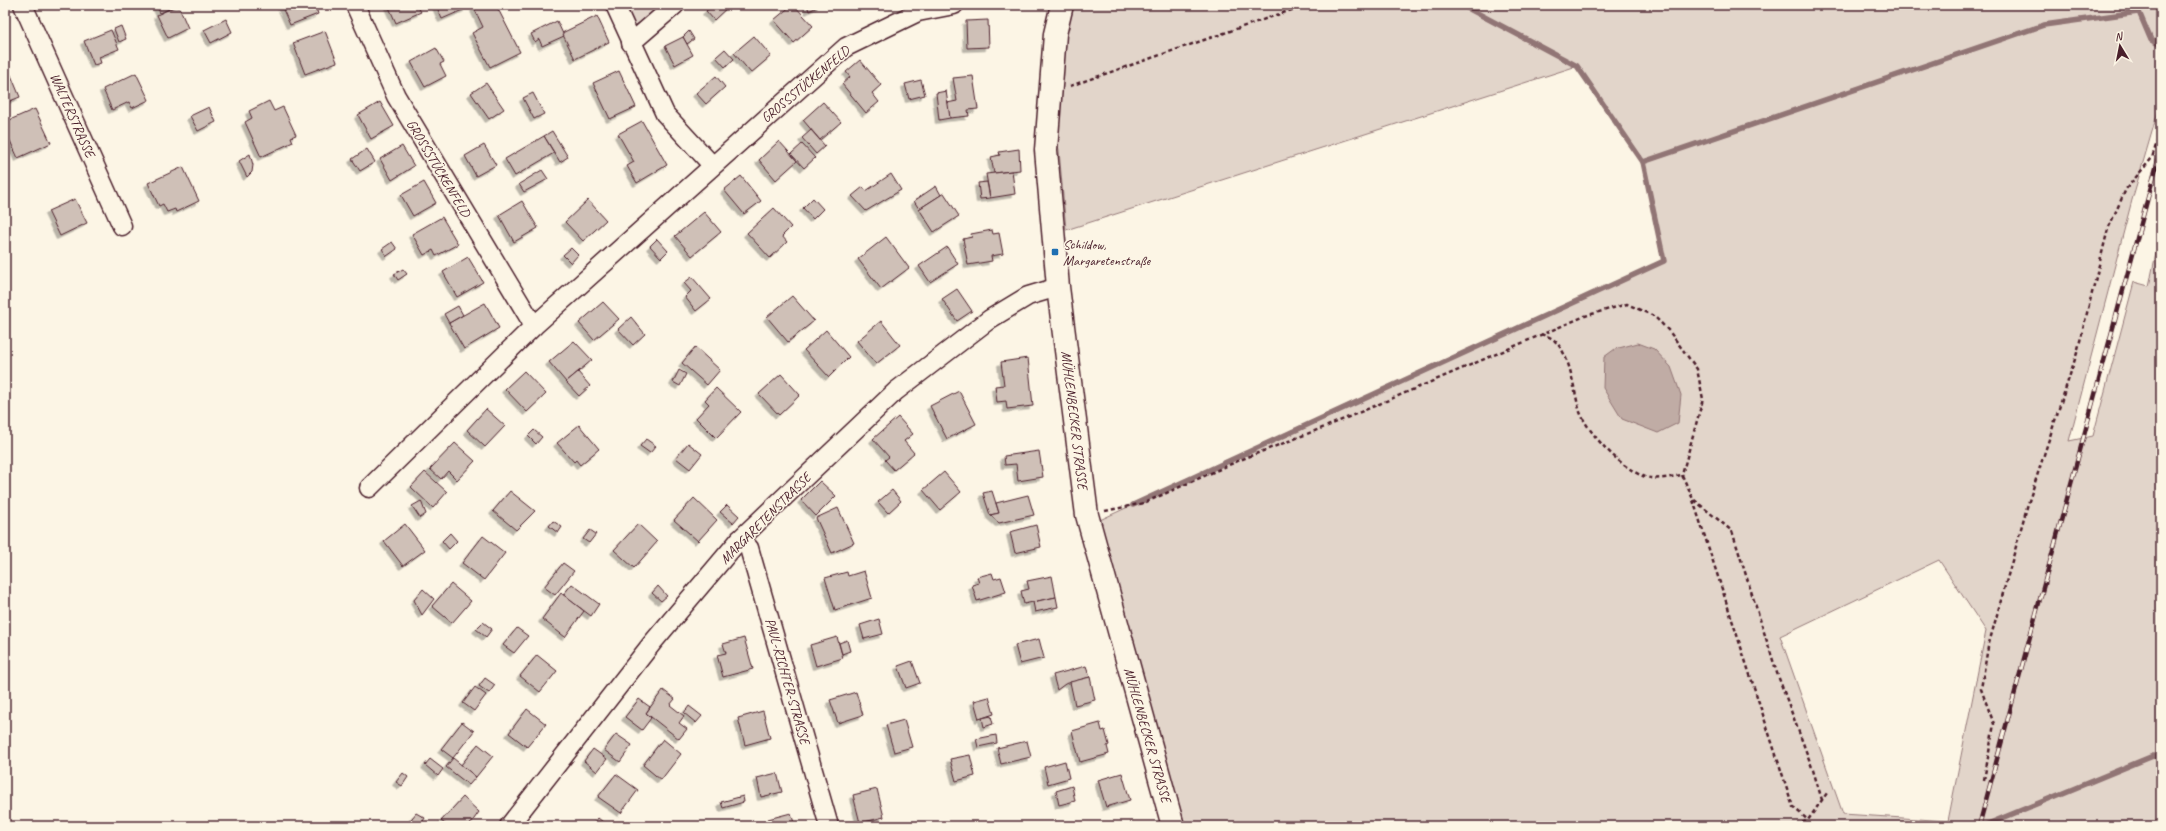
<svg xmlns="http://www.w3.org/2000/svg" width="2166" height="831" viewBox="0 0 2166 831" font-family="Caveat,sans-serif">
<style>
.green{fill:#e2d5ca;stroke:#967a7a;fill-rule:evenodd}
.water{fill:#c0aca5;stroke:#917474}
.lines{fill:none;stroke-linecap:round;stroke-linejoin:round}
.stream{stroke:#917474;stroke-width:5.5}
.building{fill:#cfc0b7;stroke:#4a1f2b;filter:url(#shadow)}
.minor-casing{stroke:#4a1f2b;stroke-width:21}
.major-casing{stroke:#4a1f2b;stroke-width:25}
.path{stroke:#4a1f2b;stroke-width:2.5;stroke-dasharray:4 3;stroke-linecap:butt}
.minor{stroke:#fcf5e5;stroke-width:18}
.major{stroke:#fcf5e5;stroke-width:22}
.rail-casing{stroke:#4a1f2b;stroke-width:4.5}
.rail{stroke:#fcf5e5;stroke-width:3;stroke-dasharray:9;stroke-linecap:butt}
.poi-dot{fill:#1f6fb2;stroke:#fcf5e5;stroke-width:1.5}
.labels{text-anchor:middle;stroke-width:3;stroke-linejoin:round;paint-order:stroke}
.street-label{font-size:14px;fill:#4a1f2b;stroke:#fcf5e5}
.poi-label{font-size:14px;fill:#4a1f2b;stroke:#fcf5e5;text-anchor:start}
</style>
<defs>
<filter id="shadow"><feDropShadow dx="-3.5" dy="3.5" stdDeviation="0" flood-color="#0004"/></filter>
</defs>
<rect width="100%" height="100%" fill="#fcf5e5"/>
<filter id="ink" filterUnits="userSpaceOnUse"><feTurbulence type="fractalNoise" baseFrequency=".025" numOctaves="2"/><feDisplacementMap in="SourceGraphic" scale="8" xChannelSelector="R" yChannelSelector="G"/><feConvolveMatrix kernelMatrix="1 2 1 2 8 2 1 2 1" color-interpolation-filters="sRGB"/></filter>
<g filter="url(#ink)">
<g class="green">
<polygon points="622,5 663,5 649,17 634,26"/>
<path d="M1062,5h1099v96l-29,99 -63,241 24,-5 41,-154 15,4 12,-56v596h-988l-84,-301 575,-265 -21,-98 -66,-96 -511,164 -7,-80 -10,-45zM1939,560l47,71 -38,190 -105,-7 -63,-178z"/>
</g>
<polygon class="water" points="1638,343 1654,349 1671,367 1681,395 1678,423 1658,433 1622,419 1603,388 1604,357 1615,349"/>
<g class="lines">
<g class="stream">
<polyline points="1462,5 1577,66 1643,162"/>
<polyline points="2136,5 2151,40 2161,45"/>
<polyline points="1133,505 1664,261 1643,162 2044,25 2138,12"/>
<polyline points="1983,826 2153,756 2161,757"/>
</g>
</g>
<g class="building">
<polygon points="156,5 178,5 160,13"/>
<polygon points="178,5 188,28 168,38 157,15"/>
<polygon points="281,5 315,5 318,14 290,25"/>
<polygon points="388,5 417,5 421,12 396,23"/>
<polygon points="436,5 466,5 467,8 442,19"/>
<polygon points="479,5 496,5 520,52 490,67 472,33 483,27 474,8"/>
<polygon points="713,5 730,5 714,20 706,11"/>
<polygon points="792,5 794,5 813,26 794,43 774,20"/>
<polygon points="807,5 821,5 809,11"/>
<polygon points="597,16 609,42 575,59 562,33"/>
<polygon points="226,19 232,32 211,43 204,30"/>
<polygon points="988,20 989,47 967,48 966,21"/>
<polygon points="557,21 564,36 542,46 539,39 535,42 531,34"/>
<polygon points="121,26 126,39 119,42 114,29"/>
<polygon points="111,30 119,49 99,57 101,63 94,65 84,41"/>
<polygon points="325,31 337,62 305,74 293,43"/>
<polygon points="689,31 694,39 687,44 683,37"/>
<polygon points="754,36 771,56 751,73 734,53"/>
<polygon points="683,37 693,55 675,65 665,46"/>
<polygon points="436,48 444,62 440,64 446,76 425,87 411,62"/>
<polygon points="725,49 734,59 725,67 716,57"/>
<polygon points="860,60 881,85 872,93 879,102 866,113 842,84 850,77 846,72"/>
<polygon points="8,68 20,97 5,103 5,69"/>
<polygon points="619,71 636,107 610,119 593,83"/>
<polygon points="136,73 149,100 132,108 129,102 112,110 103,89"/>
<polygon points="716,76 725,87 706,104 696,93"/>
<polygon points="973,76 978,109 968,110 969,116 950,118 947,103 957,101 953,78"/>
<polygon points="921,80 925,95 909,99 905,84"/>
<polygon points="486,83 504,109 489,119 471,93"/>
<polygon points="946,91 950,118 939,120 936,93"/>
<polygon points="533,93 544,114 534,119 523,98"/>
<polygon points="269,101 274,111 283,107 296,135 291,137 293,142 261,157 245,122 252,118 249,111"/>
<polygon points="380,102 394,126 371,139 358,115"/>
<polygon points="823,102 841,122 820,140 803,120"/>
<polygon points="209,107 216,122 198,131 190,116"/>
<polygon points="35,109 51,143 18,158 5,130 5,122"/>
<polygon points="642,121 667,165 637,183 627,166 634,162 618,134"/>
<polygon points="811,130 825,146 816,154 802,138"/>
<polygon points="552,131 568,157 560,162 544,136"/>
<polygon points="544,136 554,153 515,176 505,159"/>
<polygon points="779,141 797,161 776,180 759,160"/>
<polygon points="802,144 815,158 804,168 791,154"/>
<polygon points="484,145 496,165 476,176 465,156"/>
<polygon points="402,146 414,166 392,180 380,159"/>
<polygon points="367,149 375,162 360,171 352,159"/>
<polygon points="1019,149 1020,170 994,173 991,157 1000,155 999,152"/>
<polygon points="250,154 253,165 252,172 247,177 239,161"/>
<polygon points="183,167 199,201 176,212 175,209 167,212 163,204 159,206 148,183"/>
<polygon points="542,170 548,179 524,192 519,184"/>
<polygon points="1012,171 1015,194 990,198 986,174"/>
<polygon points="891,174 901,190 866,211 852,196 863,187 866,191"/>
<polygon points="741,176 761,201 744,214 724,190"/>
<polygon points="424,182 436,203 413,216 401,195"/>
<polygon points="987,182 990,198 980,199 978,183"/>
<polygon points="936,186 941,195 919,209 914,201"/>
<polygon points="944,193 959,216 934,232 919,209"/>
<polygon points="813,198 823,209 813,219 803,208"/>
<polygon points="75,199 87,223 60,236 48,211"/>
<polygon points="588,200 606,220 583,241 565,222"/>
<polygon points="522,201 538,228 514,242 499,215"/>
<polygon points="774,208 791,227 782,236 787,242 770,258 747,233"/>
<polygon points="704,212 721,232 692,256 675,236"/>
<polygon points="442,217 458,244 436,256 433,250 424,255 412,234"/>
<polygon points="992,230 993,234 999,233 1003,254 991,256 992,261 968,265 963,239 972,237 971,234"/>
<polygon points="886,237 909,268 881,289 858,259"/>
<polygon points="657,239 668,251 661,258 650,246"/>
<polygon points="392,242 397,249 387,256 382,249"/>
<polygon points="947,247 958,264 930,282 919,266"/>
<polygon points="571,248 578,255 571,263 563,255"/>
<polygon points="468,257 483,282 457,297 443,272"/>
<polygon points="403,269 407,274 398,280 394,274"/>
<polygon points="692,277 711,299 696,311 685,297 691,291 684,283"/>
<polygon points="957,289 972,311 957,321 942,299"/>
<polygon points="792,296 814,321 788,342 767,317"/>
<polygon points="603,302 619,319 594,340 579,323"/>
<polygon points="485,303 499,328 464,349 449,323"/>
<polygon points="458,306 463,315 449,323 444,314"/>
<polygon points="631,317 645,334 633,345 618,329"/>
<polygon points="881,321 900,345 876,364 857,341"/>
<polygon points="826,330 849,357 829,377 804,350"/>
<polygon points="574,341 592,360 566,382 549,362"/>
<polygon points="695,347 720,370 707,385 682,363"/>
<polygon points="1028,358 1033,406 1007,409 1006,401 997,402 995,386 1004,385 1001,362"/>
<polygon points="679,370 686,374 680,386 673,382"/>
<polygon points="524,371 546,394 527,412 505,389"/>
<polygon points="578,372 590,386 579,396 566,382"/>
<polygon points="781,374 800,395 779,415 759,394"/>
<polygon points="716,388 741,412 716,438 696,418 709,404 705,400"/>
<polygon points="959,391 976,424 947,439 930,406"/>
<polygon points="486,409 505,426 485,447 467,430"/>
<polygon points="898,417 913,434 904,441 914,453 894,470 885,460 889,457 873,439"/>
<polygon points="579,425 599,449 580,465 576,460 574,462 557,443"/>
<polygon points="534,430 542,437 536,444 528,436"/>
<polygon points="646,439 656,446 650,453 640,446"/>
<polygon points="455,443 475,461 457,480 448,471 441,479 430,469"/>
<polygon points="688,443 702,454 690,469 676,458"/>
<polygon points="1039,451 1043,477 1018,481 1016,464 1005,465 1004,456"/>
<polygon points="425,472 447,492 433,508 411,487"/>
<polygon points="944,472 961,492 940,510 923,490"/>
<polygon points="820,481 836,496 816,516 801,500"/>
<polygon points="892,490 901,501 888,513 878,502"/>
<polygon points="510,491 535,511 516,530 493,511"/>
<polygon points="992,491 999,513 990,515 983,493"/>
<polygon points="1028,495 1034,515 999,523 990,515 999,513 996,503"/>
<polygon points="694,498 717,520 698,541 674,520"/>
<polygon points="421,501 426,514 420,518 412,506"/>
<polygon points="727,505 739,516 733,523 720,512"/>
<polygon points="838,508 854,543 832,553 816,518"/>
<polygon points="553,521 562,527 558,533 549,526"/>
<polygon points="405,524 425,550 403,566 384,541"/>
<polygon points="638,524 657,542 634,568 614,550"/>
<polygon points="1036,525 1041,547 1015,553 1010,532"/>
<polygon points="590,530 596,534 589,543 583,539"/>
<polygon points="450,533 457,541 449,549 442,541"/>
<polygon points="483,536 505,553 484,580 462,563"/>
<polygon points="563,563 574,571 555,595 544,587"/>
<polygon points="864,571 872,598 835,610 825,578 847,572 848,576"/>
<polygon points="992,573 994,579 1001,577 1006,592 977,601 972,585 979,583 977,577"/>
<polygon points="1052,576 1056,597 1024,604 1021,591 1029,589 1027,581"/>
<polygon points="451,584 471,601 452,623 432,606"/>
<polygon points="572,584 599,604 591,616 563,595"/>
<polygon points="658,586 667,596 661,601 652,593"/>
<polygon points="423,589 434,599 422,615 414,600"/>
<polygon points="561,593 584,611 565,637 542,619"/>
<polygon points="1056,597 1058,607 1035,612 1033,602"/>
<polygon points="879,619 883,634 864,639 860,625"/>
<polygon points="483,622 492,629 486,637 476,629"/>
<polygon points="517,628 528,636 514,653 503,645"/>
<polygon points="837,637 843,658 816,666 810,645"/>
<polygon points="744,638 753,669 723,677 717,655 726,653 723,644"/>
<polygon points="1039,639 1044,658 1020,664 1015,645"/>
<polygon points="847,640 850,651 842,654 839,643"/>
<polygon points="537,655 557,671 540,692 520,676"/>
<polygon points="912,661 920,683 906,688 898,666"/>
<polygon points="1086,666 1090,677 1065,684 1057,690 1053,675"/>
<polygon points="1090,677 1095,700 1075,705 1070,682"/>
<polygon points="485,678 495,685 489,693 479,686"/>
<polygon points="475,687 486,695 474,711 463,703"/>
<polygon points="663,690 675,699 670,705 684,716 679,723 687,729 679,739 646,713"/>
<polygon points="856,692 863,715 838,723 830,700"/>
<polygon points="989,697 994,714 979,719 974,701"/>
<polygon points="639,699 650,707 646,713 651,718 642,730 625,717"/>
<polygon points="689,706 702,716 696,723 684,713"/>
<polygon points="527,709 546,724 527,747 509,733"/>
<polygon points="763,711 770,738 745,745 738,718"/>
<polygon points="991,716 993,724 984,727 982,718"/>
<polygon points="904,720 912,747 894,752 886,725"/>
<polygon points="462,722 474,731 453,758 441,749"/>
<polygon points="1100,723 1102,731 1105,730 1109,745 1107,746 1109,754 1080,762 1072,731"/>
<polygon points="616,734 632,745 620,762 604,750"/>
<polygon points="996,735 997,743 978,747 976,739"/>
<polygon points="663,739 681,754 661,780 643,765"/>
<polygon points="1027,741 1031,757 1001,764 997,748"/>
<polygon points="478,744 493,756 476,777 461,765"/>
<polygon points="593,749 607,759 597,772 584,761"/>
<polygon points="970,755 975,776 956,781 950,759"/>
<polygon points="453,758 476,777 469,785 446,767"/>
<polygon points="430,759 443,769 438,776 425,765"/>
<polygon points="1065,761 1069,778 1048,784 1044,767"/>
<polygon points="403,773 408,777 402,786 396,782"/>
<polygon points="777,773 782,792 761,797 757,778"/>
<polygon points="1122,773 1130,800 1106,807 1098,780"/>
<polygon points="616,774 638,790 621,813 598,797"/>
<polygon points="1072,786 1075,801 1059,805 1056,791"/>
<polygon points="877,789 884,817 860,823 853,795"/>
<polygon points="743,796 744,802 723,808 721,802"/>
<polygon points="463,797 479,812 469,826 448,826 441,821"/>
<polygon points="416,813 425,818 420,826 415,826 409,822"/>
<polygon points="791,813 795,826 770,826 768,819"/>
<polygon points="598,818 608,826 592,826"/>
</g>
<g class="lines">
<defs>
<g id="minor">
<polyline points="23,5 122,226"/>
<polyline points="355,5 396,96 534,326 846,47 918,12 954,5"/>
<polyline points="615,5 665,114 712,165"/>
<polyline points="631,43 675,5"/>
<polyline points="369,488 534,326"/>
<polyline points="740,539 749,548 829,826"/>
<polyline points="509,826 653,642 740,539 896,391 990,319 1028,296 1058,287"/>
</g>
<polyline id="major" points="1062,5 1055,34 1046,150 1058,287 1087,515 1173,826"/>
</defs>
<use href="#minor" class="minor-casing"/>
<use href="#major" class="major-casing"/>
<g class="path">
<polyline points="1070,86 1306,5"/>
<path d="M1541,334c4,2 11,3 14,7 17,17 18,49 25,71 8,21 41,56 63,64 12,5 27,1 39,-1"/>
<polyline points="1693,500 1793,807 1808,820"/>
<polyline points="1105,511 1144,503 1240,460 1330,425 1585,316 1627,304 1654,316 1669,331 1697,369 1703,399 1682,475 1693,499 1732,531 1777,673 1813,770 1822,800"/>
<polyline points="1984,780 1994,724 1981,689 1988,647 2027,507 2077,353 2108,229 2126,189 2152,158 2161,129"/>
<polyline points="1796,826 1808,820 1827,793"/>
</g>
<use href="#minor" class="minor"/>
<use href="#major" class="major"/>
<defs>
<polyline id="rail" points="1979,826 2161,149"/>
</defs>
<use href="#rail" class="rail-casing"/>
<use href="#rail" class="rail"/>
</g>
</g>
<rect class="poi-dot" x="1051" y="248" width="8" height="8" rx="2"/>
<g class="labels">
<g class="street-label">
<text transform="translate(805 84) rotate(-40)" y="5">GROSSSTÜCKENFELD</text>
<text transform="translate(73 115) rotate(66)" y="5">WALTERSTRASSE</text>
<text transform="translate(439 168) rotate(59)" y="5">GROSSSTÜCKENFELD</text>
<text transform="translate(1075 420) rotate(83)" y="5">MÜHLENBECKER STRASSE</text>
<text transform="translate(765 518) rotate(-45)" y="5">MARGARETENSTRASSE</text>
<text transform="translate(788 681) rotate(74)" y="5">PAUL-RICHTER-STRASSE</text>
<text transform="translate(1148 735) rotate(74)" y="5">MÜHLENBECKER STRASSE</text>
</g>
<g class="poi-label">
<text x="1063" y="249">Schildow,<tspan x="1063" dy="16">Margaretenstraße</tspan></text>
</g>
</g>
<rect width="2166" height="831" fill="none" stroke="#fcf5e5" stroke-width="20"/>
<rect x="10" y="10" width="2146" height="811" fill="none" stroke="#4a1f2b" stroke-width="1.5" filter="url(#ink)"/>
<g transform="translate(2120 46) rotate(350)" stroke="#fcf5e5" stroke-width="3" paint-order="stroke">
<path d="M0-3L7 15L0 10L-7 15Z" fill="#4a1f2b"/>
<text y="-6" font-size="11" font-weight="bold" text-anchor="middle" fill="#4a1f2b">N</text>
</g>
</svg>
